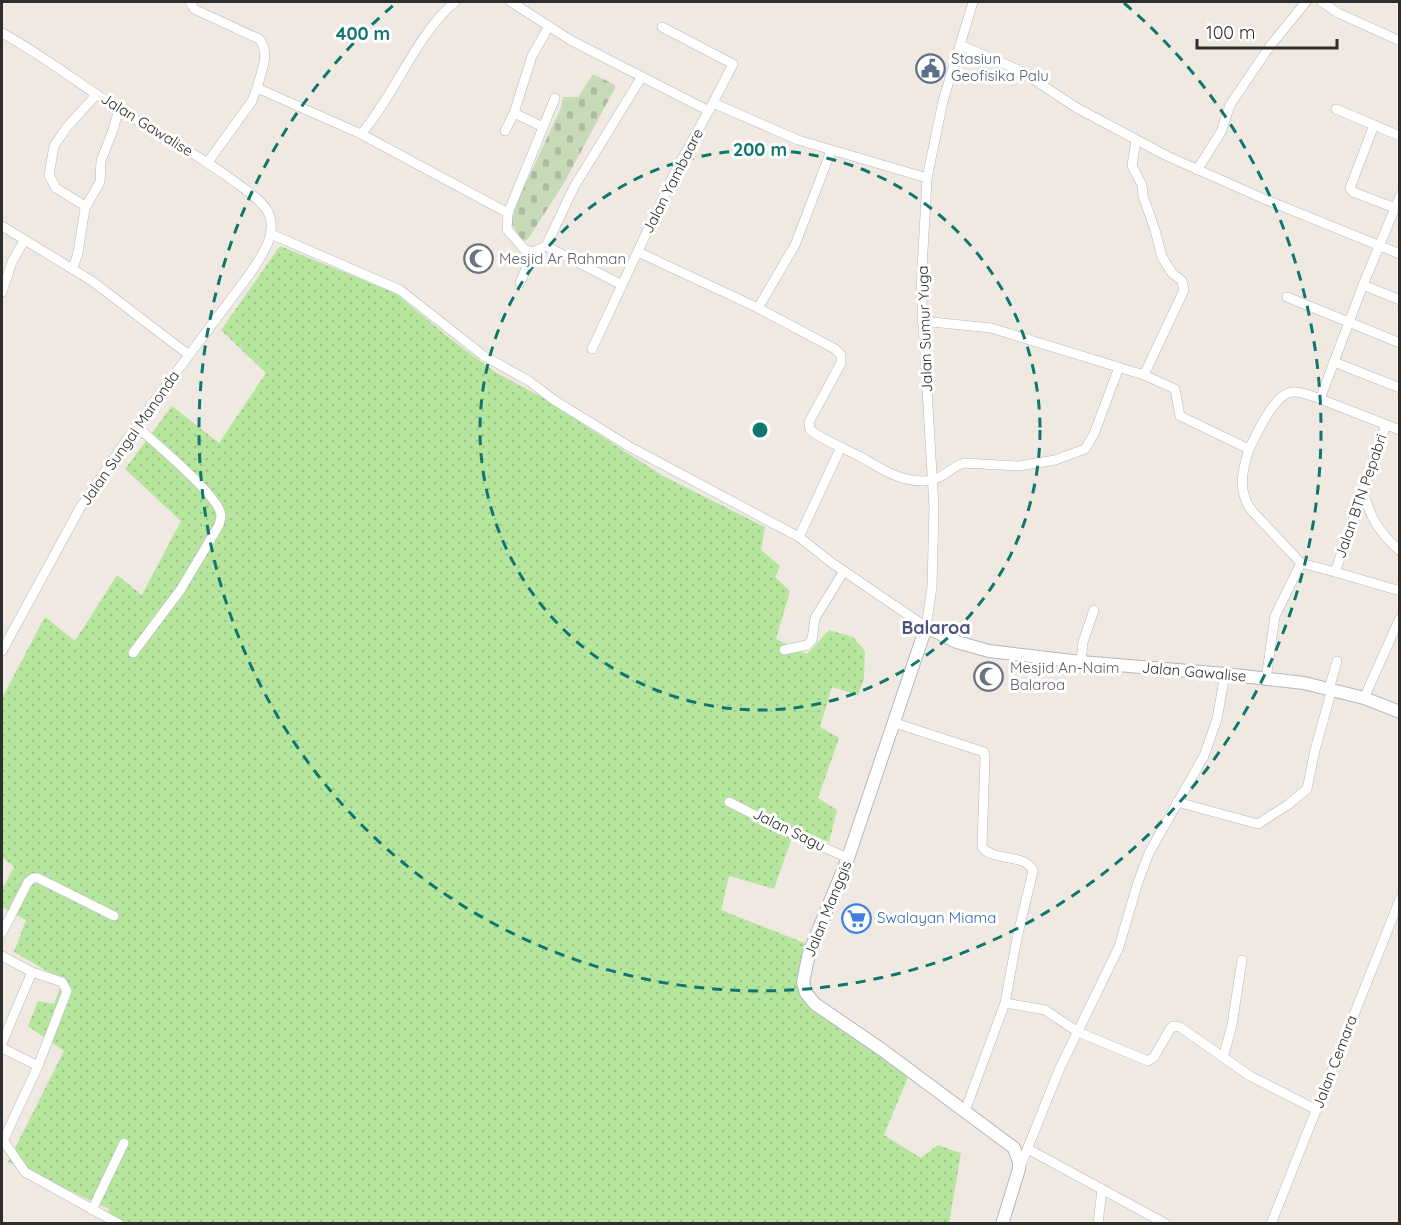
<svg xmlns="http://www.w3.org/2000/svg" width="1401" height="1225" viewBox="0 0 1401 1225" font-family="Quicksand,sans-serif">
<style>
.grass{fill:url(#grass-dots)}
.cemetery{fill:url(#cemetery-stones)}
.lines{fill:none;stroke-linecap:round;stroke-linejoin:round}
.minor-casing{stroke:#b4b7c1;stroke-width:10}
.tertiary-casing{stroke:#b4b7c1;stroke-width:14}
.minor{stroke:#fff;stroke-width:9}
.tertiary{stroke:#fff;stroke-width:12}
.ring{fill:none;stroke:#0f766e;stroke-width:3;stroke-dasharray:10 8}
.labels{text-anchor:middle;stroke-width:6;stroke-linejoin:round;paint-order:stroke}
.service-label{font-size:15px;fill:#4e5e75;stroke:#fff;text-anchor:start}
.street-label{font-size:15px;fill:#2e2e2e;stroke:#fff}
.worship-label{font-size:15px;fill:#5b616d;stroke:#fff;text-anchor:start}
.shop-label{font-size:15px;fill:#366cbe;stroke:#fff;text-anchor:start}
.quarter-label{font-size:18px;font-weight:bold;fill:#4d5680;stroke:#fff}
.centre{fill:#0f766e;stroke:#fff;stroke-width:3}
.ring-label{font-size:18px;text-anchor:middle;font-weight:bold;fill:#0f766e;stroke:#fff;stroke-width:6;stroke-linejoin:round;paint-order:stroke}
</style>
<defs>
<pattern id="grass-dots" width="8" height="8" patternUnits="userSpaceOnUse" patternTransform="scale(1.5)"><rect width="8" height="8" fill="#b6e59e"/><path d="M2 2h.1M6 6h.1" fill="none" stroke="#9dc588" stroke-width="1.8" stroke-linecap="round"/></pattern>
<pattern id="cemetery-stones" width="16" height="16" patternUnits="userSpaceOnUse" patternTransform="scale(1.5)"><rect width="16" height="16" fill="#c8d9b8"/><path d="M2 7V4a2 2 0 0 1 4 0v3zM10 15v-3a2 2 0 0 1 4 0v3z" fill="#acbb9e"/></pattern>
</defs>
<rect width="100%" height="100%" fill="#efe9e1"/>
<polygon class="grass" points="280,246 395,293 451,339 495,372 538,395 663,476 765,527 761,550 780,566 775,577 790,591 776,639 807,654 829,630 853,637 865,651 864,679 858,695 832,687 820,727 839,738 818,798 837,810 829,842 795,829 774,889 729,876 721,910 815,947 810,981 824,1018 910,1072 884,1135 921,1158 938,1145 961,1153 949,1223 105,1223 109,1209 8,1162 64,1051 28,1026 38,1001 54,1004 63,980 14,952 26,920 2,907 2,889 14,867 2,857 2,698 45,617 75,641 117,575 142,595 181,521 125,469 172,406 219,443 266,373 221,330"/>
<polygon class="cemetery" points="593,74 615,85 615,88 564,183 528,239 523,242 511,223 517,202 561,108 563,97 578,97"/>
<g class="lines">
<defs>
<g id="minor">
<path d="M190,2l4,7 65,30c12,14 2,33 -2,49"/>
<polyline points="511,2 572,41 709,111"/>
<polyline points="1322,2 1338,13 1400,41"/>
<polyline points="662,27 733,64 713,103"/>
<path d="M2,33c42,23 79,52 119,78 41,25 83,47 121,76 9,7 21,15 26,25 11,22 -8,46 -19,63l-113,151 -56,82 -78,143"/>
<polyline points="960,45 1019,70 1077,108 1167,156 1264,199 1400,254"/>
<polyline points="1336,109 1400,136"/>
<polyline points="514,113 543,127"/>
<polyline points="1374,125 1350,188 1353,192 1395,208"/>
<polyline points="505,131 514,113 532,56 549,26"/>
<path d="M361,134c34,-39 56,-101 94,-132"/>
<polyline points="1136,140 1132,166 1142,185 1143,196 1155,230 1162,257 1172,273 1182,281 1184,290 1144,375"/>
<polyline points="208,162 252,101 257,88 361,134 508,213 507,229 524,249 533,252 546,246 574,187 641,78"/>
<polyline points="1197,170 1221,132 1230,105 1270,46 1306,2"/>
<polyline points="1400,196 1363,285 1320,399 1400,430"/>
<polyline points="85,206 56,188 49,175 54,146 67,127 97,94"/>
<polyline points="508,213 555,98"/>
<polyline points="2,226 92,281 189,355"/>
<polyline points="271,234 400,290 484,356 529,381 554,400 630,447 799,537 832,563 926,627 932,587 934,507 921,288 927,178 943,101 973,2"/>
<polyline points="546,246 622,285"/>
<polyline points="638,252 758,308 795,245 831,151"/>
<polyline points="73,268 78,253 85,208 100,182 101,161 113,130 119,109"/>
<polyline points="520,283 533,252"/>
<polyline points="1363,285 1400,300"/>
<polyline points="2,292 12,262 24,241"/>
<polyline points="1287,297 1400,343"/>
<path d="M758,308l77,41 6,6v8l-32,59 1,8c15,11 33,18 49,26 23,13 45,29 73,24 12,-2 20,-14 32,-17l55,3 36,-6 30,-11 9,-15 25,-67"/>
<path d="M922,321l69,7 153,47 31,14 5,27 69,33c-7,22 -12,44 4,63l48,51 34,9"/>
<polyline points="592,349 675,172 713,103 798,140 927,178"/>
<polyline points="1334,362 1400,388"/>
<polyline points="1386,425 1335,572 1400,591"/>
<path d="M1249,449c8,-15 25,-55 43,-57 10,-1 20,4 28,7"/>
<path d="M1363,491c8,28 15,40 37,60"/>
<polyline points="799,537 841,447"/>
<polyline points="784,650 807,645 812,640 815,618 844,571"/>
<path d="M133,653l48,-64 38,-64c1,-4 2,-7 2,-10 -1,-18 -69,-75 -85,-89"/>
<polyline points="1081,662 1083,642 1094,610"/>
<polyline points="1266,679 1275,616 1301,563"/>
<polyline points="1329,689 1337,661"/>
<polyline points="1364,698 1400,618"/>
<path d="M895,723l89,29 1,6 -3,89c11,15 44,6 51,24l-16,67 -12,65 -40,108"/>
<polyline points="729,802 784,830 848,858"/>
<polyline points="1177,802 1258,824 1289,804 1307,789 1315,750 1332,689"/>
<polyline points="2,933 28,882 33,878 38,878 114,916"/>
<polyline points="2,956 32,972 62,982 67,991 38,1066 2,1143"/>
<polyline points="1005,1003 1045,1010 1078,1032 1148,1061 1154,1057 1170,1029 1173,1026 1180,1027 1250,1076 1317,1110"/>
<polyline points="2,1043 32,972"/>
<polyline points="2,1048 38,1066"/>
<polyline points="1223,1058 1232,1025 1242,960"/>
<polyline points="3,1140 25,1172 119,1224"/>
<polyline points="1028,1149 1166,1224"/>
<polyline points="1020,1167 1059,1070 1119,947 1137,885 1149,853 1204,756 1217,719 1225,674"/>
<polyline points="92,1210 124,1143"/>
<polyline points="1098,1224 1102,1189"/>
<polyline points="1271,1224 1400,899"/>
</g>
<polyline id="tertiary" points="1002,1224 1019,1169 1019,1162 1014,1148 881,1049 815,1004 806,993 803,982 809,953 848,858 926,627 957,642 989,651 1081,662 1225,674 1304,683 1364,698 1400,712"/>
</defs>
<use href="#minor" class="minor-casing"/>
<use href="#tertiary" class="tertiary-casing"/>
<use href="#minor" class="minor"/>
<use href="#tertiary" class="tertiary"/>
</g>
<g class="ring">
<circle cx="760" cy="430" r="280"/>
<path d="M1124 3A561 561 0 1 1 396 3"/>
</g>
<defs>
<symbol id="civic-ring" viewBox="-11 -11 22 22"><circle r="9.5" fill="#fff" stroke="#5c6f8a" stroke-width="1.5"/><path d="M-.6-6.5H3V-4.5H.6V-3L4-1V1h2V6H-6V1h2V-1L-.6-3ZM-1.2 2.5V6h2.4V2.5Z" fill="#5c6f8a"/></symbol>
<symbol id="mosque-ring" viewBox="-11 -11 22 22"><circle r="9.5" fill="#fff" stroke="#6b7280" stroke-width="1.5"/><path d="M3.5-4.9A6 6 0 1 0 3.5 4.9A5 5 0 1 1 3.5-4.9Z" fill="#6b7280"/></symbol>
<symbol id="supermarket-ring" viewBox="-11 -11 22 22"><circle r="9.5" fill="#fff" stroke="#3f7fe0" stroke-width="1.5"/><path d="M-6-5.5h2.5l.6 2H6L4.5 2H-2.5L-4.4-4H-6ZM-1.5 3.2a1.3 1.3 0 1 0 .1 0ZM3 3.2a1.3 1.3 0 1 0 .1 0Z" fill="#3f7fe0"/></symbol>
</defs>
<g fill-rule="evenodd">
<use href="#civic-ring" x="914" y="52" width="33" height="33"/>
<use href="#mosque-ring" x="462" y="242" width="33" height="33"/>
<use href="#mosque-ring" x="972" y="660" width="33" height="33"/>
<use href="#supermarket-ring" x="840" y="902" width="33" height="33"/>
</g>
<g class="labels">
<g class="service-label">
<text x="951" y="64">Stasiun<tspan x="951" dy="17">Geofisika Palu</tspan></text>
</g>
<g class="street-label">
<text transform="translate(147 125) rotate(32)" y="5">Jalan Gawalise</text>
<text transform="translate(673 181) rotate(-63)" y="5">Jalan Yambaare</text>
<text transform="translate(925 329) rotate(-92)" y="5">Jalan Sumur Yuga</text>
<text transform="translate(130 438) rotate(-55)" y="5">Jalan Sungai Manonda</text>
<text transform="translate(1361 496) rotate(-71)" y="5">Jalan BTN Pepabri</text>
<text transform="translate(1194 672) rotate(5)" y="5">Jalan Gawalise</text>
<text transform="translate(789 830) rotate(26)" y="5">Jalan Sagu</text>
<text transform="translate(828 909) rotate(-68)" y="5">Jalan Manggis</text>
<text transform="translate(1335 1062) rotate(-69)" y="5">Jalan Cemara</text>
</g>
<g class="worship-label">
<text x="499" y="264">Mesjid Ar Rahman</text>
<text x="1010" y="673">Mesjid An-Naim<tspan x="1010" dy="17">Balaroa</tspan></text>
</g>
<g class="shop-label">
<text x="877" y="923">Swalayan Miama</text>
</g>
<g class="quarter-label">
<text x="936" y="634">Balaroa</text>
</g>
</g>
<circle cx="760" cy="430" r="9" class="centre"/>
<g class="ring-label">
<text x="363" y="40">400 m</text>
<text x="760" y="156">200 m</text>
</g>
<rect width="1401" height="1225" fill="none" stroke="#2e2e2e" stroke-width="6"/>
<path d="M1197 39v9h140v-9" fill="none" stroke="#2e2e2e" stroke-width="3"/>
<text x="1206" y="39" font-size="18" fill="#2e2e2e" stroke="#ffffff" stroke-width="4.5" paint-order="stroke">100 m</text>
</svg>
